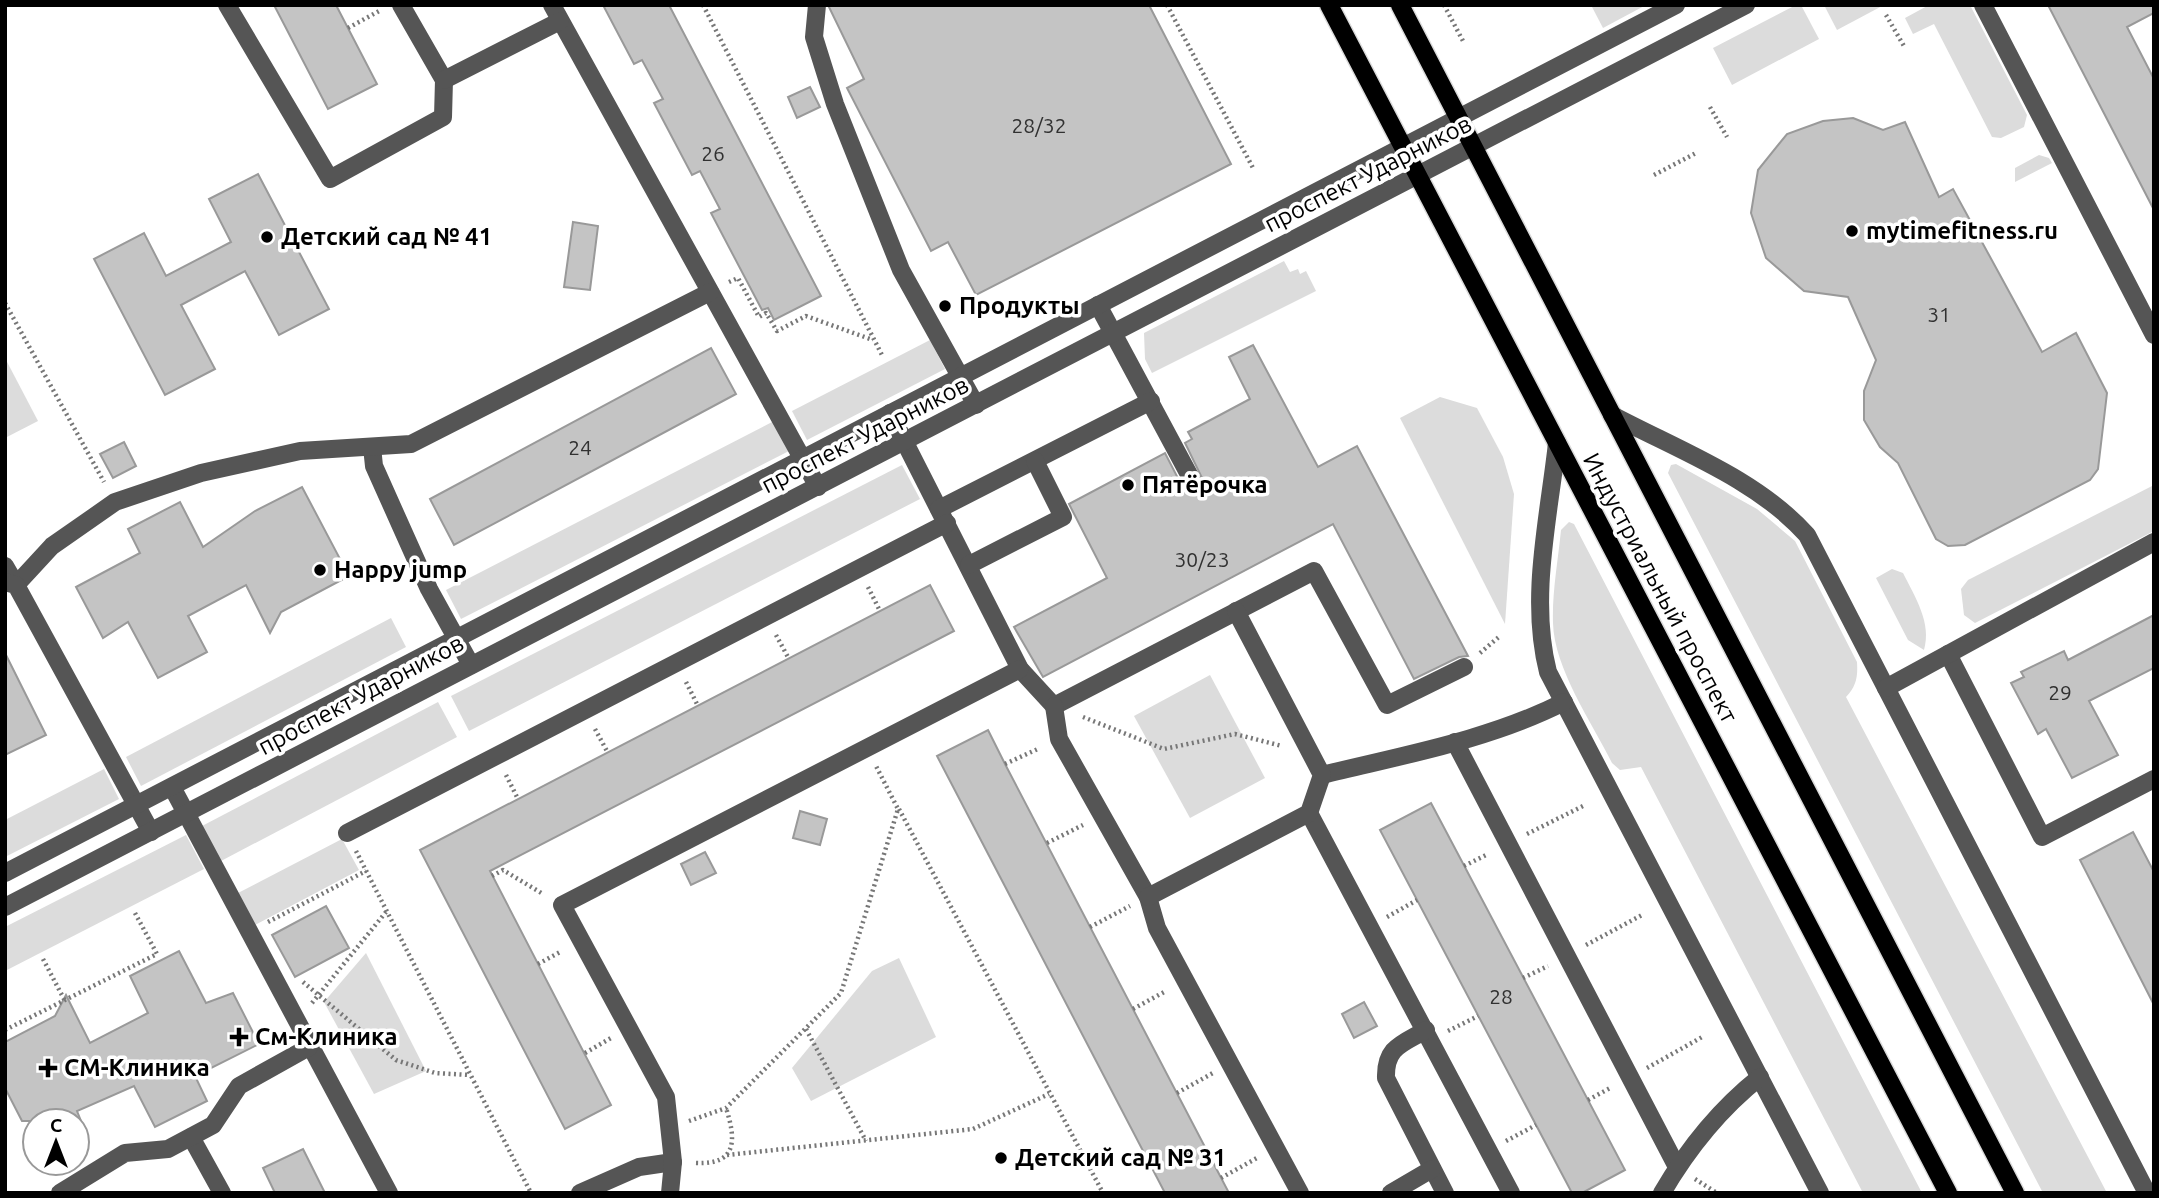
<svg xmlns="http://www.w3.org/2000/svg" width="2159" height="1198" viewBox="0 0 2159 1198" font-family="Ubuntu,sans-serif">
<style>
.green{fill:#dcdcdc}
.building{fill:#c4c4c4;stroke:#999;stroke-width:2}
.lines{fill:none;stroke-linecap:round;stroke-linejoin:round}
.major-casing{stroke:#dbdbdb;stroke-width:21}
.path{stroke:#777;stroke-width:4.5;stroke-dasharray:2 3.5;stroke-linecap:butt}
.minor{stroke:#555;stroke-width:18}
.major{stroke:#000;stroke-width:18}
.poi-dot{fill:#000;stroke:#fff;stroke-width:2.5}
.labels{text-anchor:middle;stroke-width:7;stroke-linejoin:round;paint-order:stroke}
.number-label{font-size:21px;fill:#313131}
.street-label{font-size:24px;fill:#000;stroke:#fff}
.poi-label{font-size:24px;font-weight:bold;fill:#000;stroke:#fff;text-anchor:start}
</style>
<rect width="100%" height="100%" fill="#fff"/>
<g class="green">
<polygon points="1591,5 1646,5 1603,28"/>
<polygon points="1796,5 1801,5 1819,39 1732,85 1713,48"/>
<polygon points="1824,5 1884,5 1837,30"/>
<polygon points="1929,5 1970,5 2027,115 2024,127 2001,138 1992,137 1934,24 1913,34 1905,18"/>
<polygon points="2039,155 2049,158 2052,163 2015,182 2015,168"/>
<polygon points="1284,261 1290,272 1298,269 1300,274 1306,271 1316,291 1152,373 1145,359 1144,333"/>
<polygon points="930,340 945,369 807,440 792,411"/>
<polygon points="5,358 38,421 5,438"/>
<polygon points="1440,397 1477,408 1503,457 1514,494 1505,624 1400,418"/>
<polygon points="774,421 789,451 461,619 446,590"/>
<path d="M1676,464l81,45 38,32 62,121c1,16 -1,24 -11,35l261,496h-64l-375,-720 3,-8z"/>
<polygon points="902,465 920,499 469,731 451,696"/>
<polygon points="2154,485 2154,531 1975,623 1964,615 1961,589 1968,580"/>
<path d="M1569,522l5,2 348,669h-59l-222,-426 -21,3 -8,-7c-20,-40 -58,-95 -59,-140 -1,-31 5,-62 8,-93z"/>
<path d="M1892,569l11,4c12,24 29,50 21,77l-16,-10 -32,-62z"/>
<polygon points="391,618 406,647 141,786 126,757"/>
<polygon points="1210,675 1265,778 1190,818 1134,716"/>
<polygon points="438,702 457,737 221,861 202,826"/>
<polygon points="104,769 119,799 5,857 5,820"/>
<polygon points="186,835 204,869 5,971 5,927"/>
<polygon points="342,839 359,870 255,925 238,893"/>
<polygon points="366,953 426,1071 374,1094 324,1002"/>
<polygon points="899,958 936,1037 811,1101 792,1068 872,971"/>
</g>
<g class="building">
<polygon points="274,5 336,5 377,84 328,109"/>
<polygon points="603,5 669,5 821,296 774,320 768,308 762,310 711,213 720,209 700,171 692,175 654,103 663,99 642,60 634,64"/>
<polygon points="828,5 1149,5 1231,164 976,295 948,242 931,251 847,88 864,79"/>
<polygon points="2048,5 2154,5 2154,13 2127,27 2154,79 2154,210"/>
<polygon points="810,87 820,107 797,118 788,97"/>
<polygon points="1853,118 1883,130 1905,122 1939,197 1953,189 2042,352 2076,333 2107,393 2098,469 2090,480 1965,545 1948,546 1936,539 1898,463 1880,447 1864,420 1864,391 1876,360 1848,297 1804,291 1766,258 1751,213 1758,170 1787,134 1823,121"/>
<polygon points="258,174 329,309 279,335 245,271 181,305 215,369 165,395 94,259 144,233 166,276 231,242 209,199"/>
<polygon points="573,222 598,226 590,290 564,287"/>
<polygon points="1253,345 1318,467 1357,446 1468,656 1459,657 1414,679 1333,524 1043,677 1014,627 1107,578 1069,504 1165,453 1183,488 1192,493 1199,492 1204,482 1185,443 1192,439 1188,432 1250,399 1229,357"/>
<polygon points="711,348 736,394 454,545 430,499"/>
<polygon points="124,442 136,466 113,478 100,454"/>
<polygon points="302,487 349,576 281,612 270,633 246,585 188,616 207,652 158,678 128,622 103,638 76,587 140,553 128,529 180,502 203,547 255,511"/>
<polygon points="930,585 954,631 490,871 611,1105 565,1129 420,850"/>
<polygon points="2154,615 2154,668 2089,701 2118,755 2072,778 2046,729 2038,734 2011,683 2024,677 2021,672 2064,651 2068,660"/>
<polygon points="5,653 46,735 5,755"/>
<polygon points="988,730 1005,764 1229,1193 1165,1193 937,756"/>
<polygon points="1431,803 1625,1170 1582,1193 1572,1193 1380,830"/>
<polygon points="800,811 827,819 820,845 793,838"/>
<polygon points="2133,832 2154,872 2154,1005 2080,860"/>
<polygon points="705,852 716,873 691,885 681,864"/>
<polygon points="326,906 349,948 295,977 272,935"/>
<polygon points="179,951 206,1003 233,993 259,1044 195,1076 207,1101 155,1127 134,1086 77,1111 81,1121 22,1121 5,1088 5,1042 55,1016 66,995 90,1043 148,1013 130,976"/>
<polygon points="1364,1002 1377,1026 1354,1038 1342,1014"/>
<polygon points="303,1149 325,1193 275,1193 263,1168"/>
</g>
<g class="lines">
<defs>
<g id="major">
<polyline points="1329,5 1948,1193"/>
<polyline points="1400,5 2015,1193"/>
</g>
</defs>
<use href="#major" class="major-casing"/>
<g class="path">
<polyline points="703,5 883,357"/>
<polyline points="1167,5 1253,168"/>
<polyline points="1444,5 1463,41"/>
<polyline points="1886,15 1904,46"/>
<polyline points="348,28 381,10"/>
<polyline points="1710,107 1727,137"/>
<polyline points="1654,175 1696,153"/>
<polyline points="729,282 738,278 759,317 766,313 777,331 806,316 873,340"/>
<polyline points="5,303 104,482"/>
<polyline points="868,587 880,611"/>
<polyline points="776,635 789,659"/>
<polyline points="1480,653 1500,636"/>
<polyline points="686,682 698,706"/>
<polyline points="1083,717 1164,749 1235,734 1282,746"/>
<polyline points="595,729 608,753"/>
<polyline points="1005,764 1040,748"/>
<polyline points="506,775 518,799"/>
<polyline points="899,809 1103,1193"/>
<polyline points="1527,834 1585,805"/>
<polyline points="1047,843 1083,825"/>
<polyline points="356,851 531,1193"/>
<polyline points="1464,866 1488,854"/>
<polyline points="492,876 503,870 543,894"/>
<polyline points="1387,917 1417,900"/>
<polyline points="268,922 366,871"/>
<polyline points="1090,927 1130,906"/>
<polyline points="1586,945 1642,915"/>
<polyline points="43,959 65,1001"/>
<polyline points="538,964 562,951"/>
<polyline points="1523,978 1548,966"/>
<polyline points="303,982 396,1060 435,1073 470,1075"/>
<polyline points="312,1003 386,912"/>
<polyline points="1133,1009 1166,991"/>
<polyline points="806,1029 866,1141"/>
<polyline points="5,1030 157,954 135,913"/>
<polyline points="1448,1031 1478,1016"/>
<polyline points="585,1053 611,1038"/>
<polyline points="1647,1068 1704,1036"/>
<polyline points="1177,1093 1213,1073"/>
<polyline points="1588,1100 1612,1087"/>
<polyline points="689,1121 726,1108 841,993 898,809 876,766"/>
<polyline points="1506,1141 1536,1125"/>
<polyline points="727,1155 973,1129 1049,1094"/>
<path d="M696,1163c42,2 40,-24 30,-55"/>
<polyline points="1221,1178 1257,1158"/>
<polyline points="1695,1179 1717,1193"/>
</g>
<g class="minor">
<polyline points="227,5 330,179 443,117 444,80 401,5"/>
<polyline points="552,5 818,487"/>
<polyline points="817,5 814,37 835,104 901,270 976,405"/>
<polyline points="1983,5 2154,335"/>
<polyline points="444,80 560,21"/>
<polyline points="1098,305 1193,482"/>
<polyline points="890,413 1020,669 1054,706 1314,571 1387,705 1464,667"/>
<path d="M1612,415c66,35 145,64 195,120l340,658"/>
<path d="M1557,443c-8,74 -28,155 -9,229l272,521"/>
<polyline points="372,447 374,466 429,589 471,665"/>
<polyline points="939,509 1151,401"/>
<polyline points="969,565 1063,517 1035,461"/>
<polyline points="5,566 16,585 52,546 115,502 201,473 300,451 411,444 710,292"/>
<polyline points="5,582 16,585 151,832"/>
<polyline points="1948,654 2042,837 2154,779"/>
<polyline points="1886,688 2154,542"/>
<polyline points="1054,706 1059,739 1148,897 1157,928 1300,1193"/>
<polyline points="1455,742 1677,1167"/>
<path d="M1322,775c81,-20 167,-35 242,-73"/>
<polyline points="172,787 389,1193"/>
<polyline points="1309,813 1511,1193"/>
<polyline points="347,833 947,523"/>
<polyline points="5,873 1676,5"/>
<polyline points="1148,897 1309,813 1322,775 1236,611"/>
<polyline points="5,907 1746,5"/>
<path d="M1426,1030c-24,14 -41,17 -40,48l59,115"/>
<polyline points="191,1137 222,1193"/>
<polyline points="60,1193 125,1153 168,1149 213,1125 239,1086 309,1047"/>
<polyline points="580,1193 639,1167 673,1162"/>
<polyline points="670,1193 673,1162 666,1097 562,905 1020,669"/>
<polyline points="1391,1193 1432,1169"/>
<path d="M1662,1193c25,-43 59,-85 98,-116"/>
</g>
<use href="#major" class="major"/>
</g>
<g class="poi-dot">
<circle cx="1852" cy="231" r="7"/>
<circle cx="267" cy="237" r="7"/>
<circle cx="945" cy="306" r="7"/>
<circle cx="1128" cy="485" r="7"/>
<circle cx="320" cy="570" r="7"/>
<path d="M235.5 1026.5h7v7h7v7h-7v7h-7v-7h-7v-7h7z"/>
<path d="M44.5 1057.5h7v7h7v7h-7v7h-7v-7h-7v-7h7z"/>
<circle cx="1001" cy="1158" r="7"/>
</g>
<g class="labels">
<g class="number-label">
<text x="1039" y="133">28/32</text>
<text x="713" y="161">26</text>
<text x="1939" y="322">31</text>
<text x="580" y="455">24</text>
<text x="1202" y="567">30/23</text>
<text x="2060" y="700">29</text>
<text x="1501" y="1004">28</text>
</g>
<g class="street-label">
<text transform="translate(1368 174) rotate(-27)" y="8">проспект Ударников</text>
<text transform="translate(865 435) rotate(-27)" y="8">проспект Ударников</text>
<text transform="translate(1660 588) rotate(62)" y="8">Индустриальный проспект</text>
<text transform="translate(361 695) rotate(-28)" y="8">проспект Ударников</text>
</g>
<g class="poi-label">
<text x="1866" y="239">mytimefitness.ru</text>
<text x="281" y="245">Детский сад № 41</text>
<text x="959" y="314">Продукты</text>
<text x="1142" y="493">Пятёрочка</text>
<text x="334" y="578">Happy jump</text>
<text x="255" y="1045">См-Клиника</text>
<text x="64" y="1076">СМ-Клиника</text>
<text x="1015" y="1166">Детский сад № 31</text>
</g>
</g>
<rect width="2159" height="1198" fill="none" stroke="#000000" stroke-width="14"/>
<g transform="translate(56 1142)"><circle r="33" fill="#ffffff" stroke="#999999" stroke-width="2"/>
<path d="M0-5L12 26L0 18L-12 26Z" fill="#000000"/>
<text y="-10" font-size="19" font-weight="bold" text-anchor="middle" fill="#000000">С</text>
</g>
</svg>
